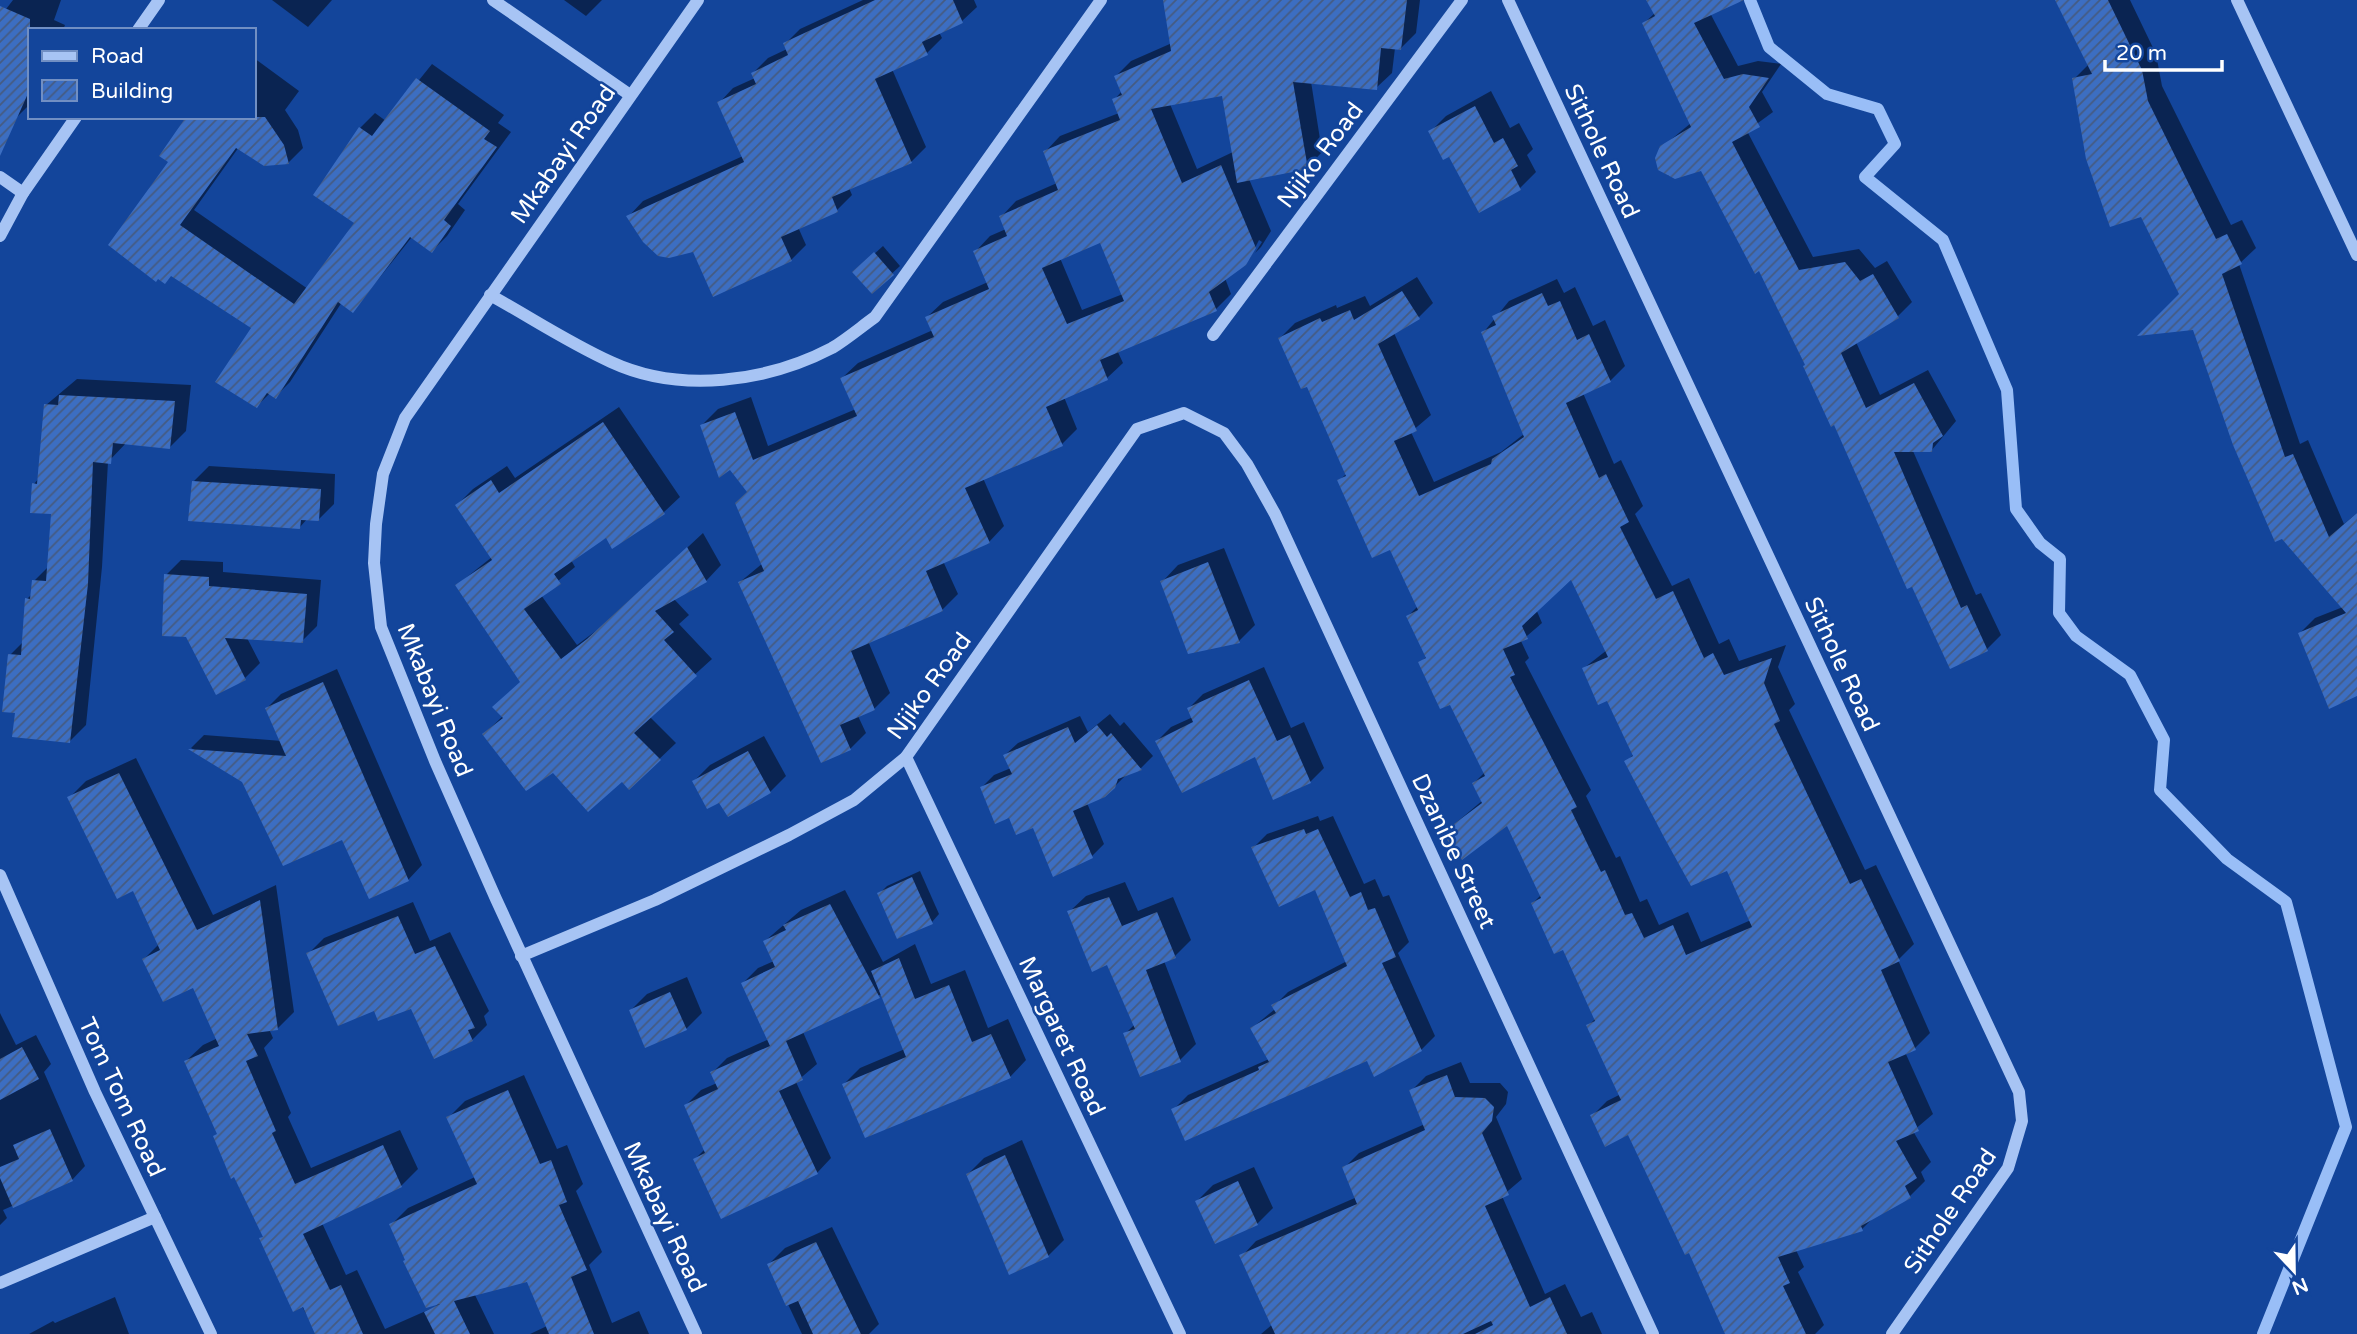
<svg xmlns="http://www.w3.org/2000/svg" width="2357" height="1334" viewBox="0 0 2357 1334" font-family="'Varela Round',sans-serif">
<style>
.shadow{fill:#0007;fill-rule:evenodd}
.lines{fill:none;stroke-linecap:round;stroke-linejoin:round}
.stream{stroke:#99bef7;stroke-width:12}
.building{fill:url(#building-hatch);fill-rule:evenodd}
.minor{stroke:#a7c4f4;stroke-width:12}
.labels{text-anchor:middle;stroke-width:5;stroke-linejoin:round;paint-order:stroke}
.street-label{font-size:24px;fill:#fff;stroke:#13459b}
</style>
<defs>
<pattern id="building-hatch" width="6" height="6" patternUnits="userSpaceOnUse" patternTransform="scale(1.75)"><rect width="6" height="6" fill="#3c6ec2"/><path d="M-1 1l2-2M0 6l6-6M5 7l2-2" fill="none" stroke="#455b81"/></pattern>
</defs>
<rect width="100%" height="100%" fill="#13459b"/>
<g class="shadow">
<polygon points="13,0 61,0 54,20 65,25 63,30 30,30 30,104 16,118 0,111 0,17"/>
<polygon points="272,0 332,0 308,27"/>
<polygon points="564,0 602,0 586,16"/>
<polygon points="863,0 974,0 977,7 962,21 939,32 942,38 927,53 892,69 926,147 911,162 849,188 852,195 837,210 798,227 806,245 791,260 694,250 629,216 643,201 743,156 719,103 733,88 755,78 753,73 768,58 787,49 785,44 800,29"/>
<path d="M1165,0h144l1,75 12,77 -15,16 -58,11 22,52 -10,16 -6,6 7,-11 -3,-2 -9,18 -25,20 6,16 -15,15 -99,41 6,13 -16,15 -43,19 13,32 -15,15 -79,34 21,48 -15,16 -46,19 15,33 -16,16 -74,31 22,52 -16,16 -16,7 8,17 -16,16 -110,-167 23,-19 -14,-71 -47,-67 16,-16 33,-12 17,49 88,-37 -14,-31 16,-15 75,-33 -6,-13 16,-15 45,-20 -13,-30 15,-16 16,-7 -5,-12 15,-16 41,-18 -12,-31 15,-16 59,-23 -5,-13 8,-9 -6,-15 15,-15 41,-18zM1223,94l10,58 -36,17 -27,-65zM1101,241l22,53 -41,16 -22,-52z"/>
<polygon points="1351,0 1420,0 1416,33 1401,48 1395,48 1392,73 1376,88"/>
<polygon points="1648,0 1715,0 1709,11 1738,66 1758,61 1781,64 1762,92 1773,112 1747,131 1813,257 1859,249 1875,268 1887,261 1912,302 1898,316 1856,342 1880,395 1928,370 1956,421 1931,451 1913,451 1976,595 1981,593 2001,635 1987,649 1951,667 1759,269 1702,169 1669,176 1659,169 1662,147 1691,123 1644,23 1655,13"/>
<polygon points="2057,0 2130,0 2156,54 2162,86 2231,225 2242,220 2256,248 2239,264 2300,444 2308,440 2344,524 2357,513 2357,694 2300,633 2315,618 2343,607 2181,294 2074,79 2089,64"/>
<polygon points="254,58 299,91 285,110 298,130 303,148 288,163 239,147 194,210 308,289 356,223 360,128 375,113 386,121 432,64 504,115 498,123 511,132 458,204 465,210 447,236 432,251 412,237 353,311 342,302 290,382 275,397 270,393 257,406 254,327 171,275 111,245 254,117"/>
<polygon points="1491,91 1510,128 1519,123 1533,149 1527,155 1536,172 1520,188 1479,210 1449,154 1430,132 1446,116"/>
<polygon points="883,246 900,266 872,292 862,265"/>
<path d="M1417,277l16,26 -15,15 -24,15 37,82 -20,17 23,50 67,-30 23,-18 -41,-101 26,-32 48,-22 7,14 11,-6 18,39 12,-6 20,46 -15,15 -27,12 31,71 7,-4 22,46 -8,8 37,72 17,-8 30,66 10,-5 10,22 47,-16 -8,22 17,37 -6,6 76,160 11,-5 38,79 -16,16 32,73 -15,15 -10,4 28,62 -20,17 18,31 -10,10 4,9 -15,15 -35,20 -13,13 -66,21 8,17 -6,5 26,53 -9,9h-88l-37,-84 -61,-117 -37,-17 15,-15 14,-7 -33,-68 8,-8 -33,-70 -30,-45 8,-8 -33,-72 -64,10 39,-33 -9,-17 11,-11 -35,-69 -30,-40 7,-7 -19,-40 10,-10 -27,-59 -52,-66 8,-8 -39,-88 -28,-47 15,-15 41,-18 1,3 28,-12 5,10zM1571,578l36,72 -23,18 24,31 26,55 -7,7 100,107 24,52 -50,22 -13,-30 -29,13 -12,-26 -7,3 -20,-46 -4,2 -30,-62 5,-6 -66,-128 4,-4 -8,-17 21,-18 -6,-14z"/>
<polygon points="77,379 191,385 186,431 170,447 127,442 108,462 102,567 86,725 70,741 17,711 10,655 24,641 27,599 33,593 34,581 49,566 53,512 34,484 39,478 46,405"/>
<polygon points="619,407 680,497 664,512 613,547 607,535 571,560 575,567 541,595 577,645 605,624 703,533 721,565 706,581 674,599 689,615 679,624 712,659 649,716 676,743 629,788 622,779 553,771 484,734 503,716 522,681 457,585 492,557 457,505 473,489 507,466 515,478"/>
<polygon points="209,466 335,474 334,504 319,519 308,518 300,527 194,481"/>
<polygon points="1224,548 1255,625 1239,641 1162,582 1178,565"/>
<polygon points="181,560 223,562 223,572 321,580 317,626 302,641 247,638 260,663 245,678 166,575"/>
<polygon points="1264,667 1291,728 1304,722 1324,768 1310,782 1255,755 1157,741 1171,727 1193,717 1189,708 1203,694"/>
<polygon points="337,669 422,865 408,880 191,748 204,735 282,741 267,708 281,694"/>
<polygon points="1110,714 1120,726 1124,722 1153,756 1141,768 1127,774 1114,787 1087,803 1104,844 1092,856 1010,816 982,787 994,775 1011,768 1005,755 1018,743 1080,716 1088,732"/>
<polygon points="764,736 786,776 770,792 720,800 694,781 710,765"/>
<polygon points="136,758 213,915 276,885 294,1012 277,1029 269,1029 273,1038 264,1048 291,1113 288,1117 311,1168 400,1130 418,1169 401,1186 322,1223 346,1275 357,1270 385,1329 437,1306 407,1259 391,1225 408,1208 475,1177 448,1118 465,1101 524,1075 557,1149 567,1145 583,1184 576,1191 602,1252 589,1265 612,1323 639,1311 649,1334 530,1334 547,1326 528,1280 475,1295 494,1334 317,1334 264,1236 186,1061 203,1045 218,1038 194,986 144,959 159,944 133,889 69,798 86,781"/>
<polygon points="1318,816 1320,821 1333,816 1364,884 1375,879 1383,897 1389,895 1409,942 1398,953 1435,1036 1421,1050 1368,1059 1173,1110 1188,1095 1269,1059 1252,1028 1275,1009 1274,1006 1288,992 1347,961 1316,888 1253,848 1267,834"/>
<polygon points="920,871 939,914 932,922 879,894 887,886"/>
<polygon points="1125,882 1138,911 1173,897 1191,940 1175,956 1164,961 1196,1044 1180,1060 1125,1034 1135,1024 1108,963 1069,912 1086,896"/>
<polygon points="845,890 883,962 915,944 931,984 965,970 988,1028 1008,1019 1026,1060 1010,1077 844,1084 860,1068 905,1049 882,994 803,1032 817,1064 796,1082 831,1158 817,1173 695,1159 705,1149 686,1105 701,1090 717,1083 712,1073 727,1058 769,1039 743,983 758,968 774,961 765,941 801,910"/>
<polygon points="413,902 430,941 450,932 489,1011 484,1016 487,1025 472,1040 309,953 324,938"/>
<polygon points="687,977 702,1013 686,1029 631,1010 647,994"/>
<polygon points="0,1013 16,1045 36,1035 51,1064 44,1072 85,1166 72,1180 3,1210 7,1218 0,1225"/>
<polygon points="1461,1062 1470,1083 1500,1083 1508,1092 1506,1104 1496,1117 1522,1179 1502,1196 1545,1294 1565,1284 1581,1317 1592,1312 1602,1334 1261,1334 1273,1324 1242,1256 1256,1241 1357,1197 1345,1167 1359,1153 1425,1124 1411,1091 1426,1076"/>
<polygon points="1022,1140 1064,1240 1048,1256 968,1174 984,1158"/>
<polygon points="1254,1167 1273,1208 1257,1224 1197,1201 1213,1185"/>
<polygon points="832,1227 879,1324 869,1334 802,1334 769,1264 785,1248"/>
<polygon points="115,1297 129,1334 29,1334 53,1321 55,1323"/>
</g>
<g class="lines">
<polyline class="stream" points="1750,0 1769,47 1827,94 1878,109 1895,144 1865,177 1943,240 2007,390 2016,509 2040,543 2060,559 2059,613 2076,636 2130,675 2164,740 2160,790 2227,859 2286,902 2346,1127 2263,1334"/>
</g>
<g class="building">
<polygon points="875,0 953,0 963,23 922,42 928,55 875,79 912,163 832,197 838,212 781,237 792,261 713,297 693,252 669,258 658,256 643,242 626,216 744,162 717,102 756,84 751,73 788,55 783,43"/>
<path d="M1163,0h244l-6,50 -20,-2 -4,42 -84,-8 15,87 -71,14 -15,-87 -71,13 31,74 39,-18 35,83 -10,17 -37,27 8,19 -117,49 8,20 -62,27 17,39 -98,42 25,55 -64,28 17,40 -92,40 24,59 -35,15 11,25 -30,13 -83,-181 26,-11 -29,-68 12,-11 -17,-22 -11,8 -19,-53 35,-13 18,48 104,-44 -17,-38 94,-41 -9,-20 64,-28 -16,-38 34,-15 -8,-20 59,-26 -15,-39 77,-31 -8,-21 10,-4 -8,-19 57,-25zM1100,243l24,58 -57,23 -25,-56z"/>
<polygon points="1646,0 1744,0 1694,23 1724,79 1743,74 1769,78 1749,107 1760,127 1732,142 1799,270 1845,262 1860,281 1873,274 1899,318 1841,353 1866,408 1914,383 1943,436 1933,443 1932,452 1894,452 1961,608 1967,605 1988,651 1950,669 1912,587 1907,589 1834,425 1831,427 1803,366 1805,365 1759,271 1755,274 1701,171 1675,179 1658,170 1655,158 1660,146 1691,127 1642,23 1655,16"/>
<polygon points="2055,0 2108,0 2142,70 2148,101 2216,239 2227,234 2242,264 2222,274 2285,457 2293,454 2329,537 2357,513 2357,696 2329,709 2298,633 2346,613 2282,539 2275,542 2233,445 2193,330 2137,336 2179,294 2141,217 2110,227 2086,159 2072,78 2092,74"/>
<polygon points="0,6 30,19 30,89 0,156"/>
<polygon points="416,78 490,131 484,139 497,147 444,220 451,226 432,253 410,237 353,313 338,302 276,399 267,393 257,408 215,382 251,328 171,276 165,284 158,279 156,282 108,245 168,162 159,156 186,117 265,117 284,145 289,164 264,166 236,148 180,225 294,304 354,223 313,195 359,127 372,136"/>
<polygon points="1475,106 1494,143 1503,138 1518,166 1511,170 1521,190 1479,213 1449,157 1443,160 1428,131"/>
<polygon points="874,252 894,275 872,294 852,272"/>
<path d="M1402,291l18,28 -42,25 39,87 -23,10 25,55 72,-32 1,-5 32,-22 -43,-105 15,-7 -4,-9 50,-23 6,13 12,-5 17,39 12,-6 22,48 -45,21 33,75 7,-4 23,48 -9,5 36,72 17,-8 31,67 9,-5 11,22 48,-17 -8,25 16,38 -6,3 76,160 11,-5 39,82 -19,9 35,80 -28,12 31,69 -23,10 21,37 -12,8 6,12 -50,28 2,5 -85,26 12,26 -7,3 23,48h-81l-36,-81 -4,2 -57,-120 -23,12 -15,-32 31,-15 -35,-75 9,-4 -32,-71 -9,4 -23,-51 10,-5 -34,-72 -45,34 -20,-27 40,-30 -10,-20 13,-7 -35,-71 -10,4 -22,-47 8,-4 -20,-42 12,-6 -28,-60 -18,8 -35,-78 9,-4 -39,-89 -6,2 -23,-51 42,-20 2,4 28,-12 4,10zM1571,580l37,77 -26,11 16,37 9,-4 26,55 -9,5 41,78 26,47 36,-15 25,56 -66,28 -13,-30 -29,13 -12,-25 -7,2 -20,-45 -4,2 -30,-62 6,-3 -67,-130 5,-2 -12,-26 25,-10 -6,-13z"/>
<polygon points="59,395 175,401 170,449 113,443 111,464 93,462 88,584 70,743 12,737 15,713 2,712 8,654 21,655 25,598 30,599 32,580 46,581 51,514 30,513 32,483 37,484 44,404 58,405"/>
<polygon points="603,422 665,514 612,549 606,538 554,574 561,584 524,609 561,659 587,639 687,547 707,582 655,611 674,632 664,640 697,676 634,733 661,760 629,790 622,782 588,812 553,773 526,791 482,734 503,718 492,707 520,682 455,585 492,560 455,505 491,480 499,493"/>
<polygon points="192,481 321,489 319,521 301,520 300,529 188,521"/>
<polygon points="1208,562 1240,643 1188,654 1160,581"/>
<polygon points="164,574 209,577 209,586 307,594 303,643 225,638 246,680 216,695 186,637 162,636"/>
<polygon points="1249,680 1277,741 1290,735 1311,783 1273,800 1255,757 1182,793 1155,741 1193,722 1187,708"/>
<polygon points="323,682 409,881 369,899 342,840 283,866 242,782 188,749 286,756 265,708"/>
<polygon points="1097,725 1107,737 1111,733 1142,770 1118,779 1115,788 1105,797 1073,811 1093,858 1053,877 1033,828 1016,835 1009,818 995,824 980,787 1012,774 1003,755 1068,727 1075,743"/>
<polygon points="748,751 771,793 728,817 719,803 707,809 692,781"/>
<polygon points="119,773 197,930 260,900 278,1030 247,1034 258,1056 246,1061 276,1131 272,1133 295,1184 383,1145 402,1187 303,1234 330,1290 341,1285 363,1334 315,1334 303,1307 293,1312 259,1238 263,1237 234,1177 231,1179 213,1136 217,1134 184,1061 219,1046 193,988 163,1002 142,959 160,950 133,891 117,899 67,797"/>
<polygon points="1304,829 1306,834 1318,829 1350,897 1361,892 1368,910 1375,908 1396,957 1382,963 1422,1051 1374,1077 1367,1061 1185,1141 1171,1109 1259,1070 1258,1067 1269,1062 1250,1028 1276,1013 1271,1005 1347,966 1315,890 1279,907 1251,847"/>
<polygon points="912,877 933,924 897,939 877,893"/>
<polygon points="1109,897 1122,926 1157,912 1176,958 1146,970 1181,1062 1140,1077 1123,1033 1135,1029 1107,965 1092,972 1067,911"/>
<polygon points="830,904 880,998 786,1041 803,1080 779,1091 818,1174 721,1219 693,1159 705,1153 684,1105 718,1089 710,1072 770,1046 741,983 775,967 763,941 786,930 783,925"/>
<polygon points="398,916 415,954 435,946 475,1028 468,1030 473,1041 434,1059 411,1009 378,1021 374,1011 338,1026 306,953"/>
<polygon points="899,958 915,999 949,985 972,1042 991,1034 1011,1078 865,1138 842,1084 906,1057 871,971"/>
<polygon points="670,992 687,1030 645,1048 629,1010"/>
<polygon points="22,1047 39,1079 0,1100 0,1059"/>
<polygon points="1447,1075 1455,1097 1485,1098 1494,1107 1492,1121 1482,1133 1509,1195 1485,1206 1530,1307 1550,1297 1567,1334 1475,1334 1493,1325 1491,1321 1463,1334 1275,1334 1239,1255 1357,1204 1342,1167 1425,1130 1409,1090"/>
<polygon points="508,1090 540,1164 551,1160 567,1202 559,1205 587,1270 571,1277 594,1334 549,1334 527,1282 454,1301 470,1334 435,1334 424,1312 440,1304 426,1308 403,1261 405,1260 389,1224 477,1184 446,1117"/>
<polygon points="50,1129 73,1181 13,1208 0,1178 0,1167 19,1159 13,1145"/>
<polygon points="1005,1155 1049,1257 1009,1275 966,1174"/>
<polygon points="1238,1181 1258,1225 1215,1244 1195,1201"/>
<polygon points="816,1242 861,1334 813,1334 798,1301 786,1306 767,1264"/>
</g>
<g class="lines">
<g class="minor">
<polyline points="493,0 630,95"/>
<polyline points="1508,0 2019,1092 2022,1121 2008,1168 1892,1334"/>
<polyline points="2237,0 2357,255"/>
<polyline points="138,30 159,0"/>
<polyline points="0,177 23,193"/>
<polyline points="0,236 23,193 76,117"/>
<path d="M490,295c40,22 79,48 121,67 69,32 156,20 221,-14 15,-9 29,-21 43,-31l226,-317"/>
<polyline points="1213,335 1462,0"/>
<polyline points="906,757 1180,1334"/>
<polyline points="0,875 95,1092 211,1334"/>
<polyline points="521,956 655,900 789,835 854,800 906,757 1137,429 1184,413 1224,433 1247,464 1275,514 1653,1334"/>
<polyline points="0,1283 155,1217"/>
<polyline points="696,1334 496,899 435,761 381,627 374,563 376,524 383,474 405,418 698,0"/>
</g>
</g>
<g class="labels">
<g class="street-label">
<text transform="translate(1602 151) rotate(65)" y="8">Sithole Road</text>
<text transform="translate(563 154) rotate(-55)" y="8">Mkabayi Road</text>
<text transform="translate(1320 155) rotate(-53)" y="8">Njiko Road</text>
<text transform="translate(1842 664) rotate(65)" y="8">Sithole Road</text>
<text transform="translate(929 686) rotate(-54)" y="8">Njiko Road</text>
<text transform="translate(435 700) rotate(68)" y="8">Mkabayi Road</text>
<text transform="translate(1454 851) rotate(65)" y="8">Dzanibe Street</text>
<text transform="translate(1062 1036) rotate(65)" y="8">Margaret Road</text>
<text transform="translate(122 1097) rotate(65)" y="8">Tom Tom Road</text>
<text transform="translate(1950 1211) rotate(-56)" y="8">Sithole Road</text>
<text transform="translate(665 1217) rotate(65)" y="8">Mkabayi Road</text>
</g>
</g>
<rect x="28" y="28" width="228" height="91" fill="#13459b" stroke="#718fc3" stroke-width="2"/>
<rect x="42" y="51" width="35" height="10" fill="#a7c4f4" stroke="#718fc3" stroke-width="2"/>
<text x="91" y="63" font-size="21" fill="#ffffff">Road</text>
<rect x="42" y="80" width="35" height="21" fill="url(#building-hatch)" stroke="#718fc3" stroke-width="2"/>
<text x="91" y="98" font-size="21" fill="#ffffff">Building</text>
<g transform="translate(2294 1271) rotate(158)" stroke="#13459b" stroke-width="5" paint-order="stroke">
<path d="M0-5L12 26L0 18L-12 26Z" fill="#ffffff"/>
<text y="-10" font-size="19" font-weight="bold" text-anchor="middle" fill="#ffffff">N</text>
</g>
<path d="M2105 60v10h117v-10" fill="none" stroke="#ffffff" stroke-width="3.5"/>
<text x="2116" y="60" font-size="21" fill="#ffffff" stroke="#13459b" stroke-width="5" paint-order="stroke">20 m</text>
</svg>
